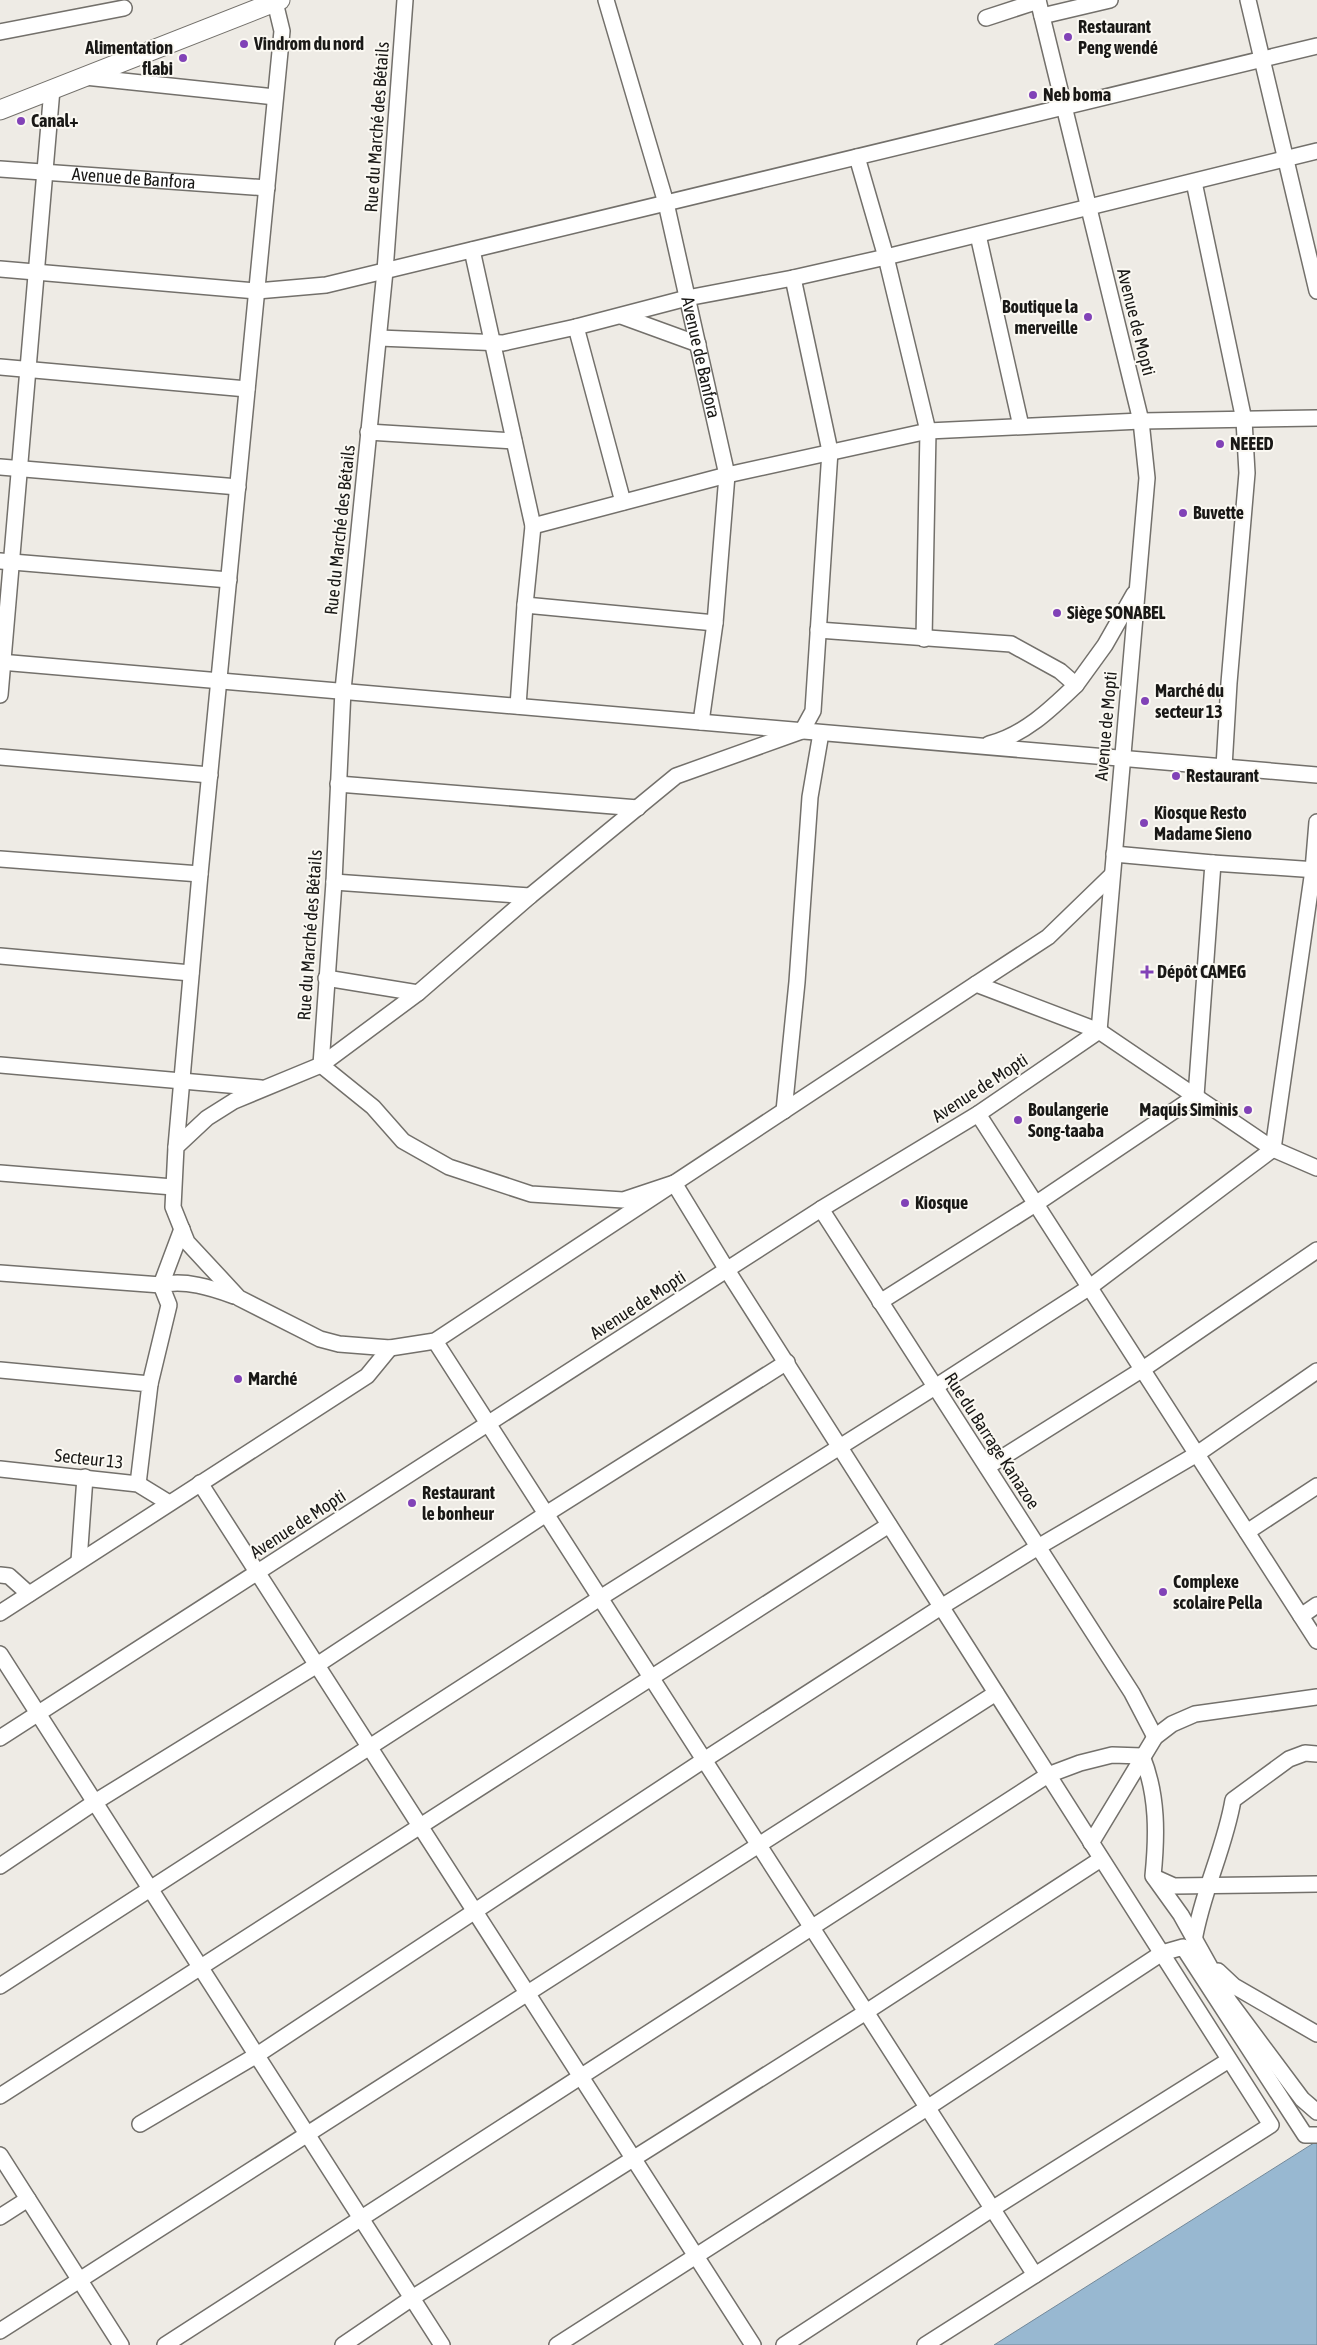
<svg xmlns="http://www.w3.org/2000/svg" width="1317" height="2345" viewBox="0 0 1317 2345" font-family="'Asap Condensed',sans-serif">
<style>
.water{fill:#98b8d1;stroke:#728899}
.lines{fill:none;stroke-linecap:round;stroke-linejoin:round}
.minor-casing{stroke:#73706b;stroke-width:18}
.major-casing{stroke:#73706b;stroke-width:21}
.minor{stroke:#fff;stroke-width:15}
.major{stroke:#fff;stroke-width:19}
.poi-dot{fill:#8142b7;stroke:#fbf9f3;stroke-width:2}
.labels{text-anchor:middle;stroke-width:4;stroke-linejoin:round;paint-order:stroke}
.poi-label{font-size:18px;font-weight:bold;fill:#191816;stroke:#fbf9f3;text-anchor:start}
.street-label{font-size:18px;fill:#191816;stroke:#fbf9f3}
</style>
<rect width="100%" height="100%" fill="#eeebe5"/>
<polygon class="water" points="1317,2141 1317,2345 994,2345"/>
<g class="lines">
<defs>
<g id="minor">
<polyline points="405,0 385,271 343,690 334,882 321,1065 373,1107 403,1141 449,1167 531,1194 623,1200 674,1183 727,1270 1271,2125 925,2345"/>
<path id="s1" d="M606,0l60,203 61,272 -12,148 -14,99"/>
<polyline points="1248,0 1317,291"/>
<polyline points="1042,16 1110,0"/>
<polyline points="986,18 1038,1"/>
<polyline points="0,32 124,8"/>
<polyline points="85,77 275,97"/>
<polyline points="857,157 886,257 928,431 924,639"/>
<path id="s2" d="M0,169l267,19"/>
<polyline points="1194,182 1244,420 1247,473 1229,683 1224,767"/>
<polyline points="978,235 1021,426"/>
<polyline points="472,250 533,526 525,605"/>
<polyline points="0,269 257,291 326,285 1317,46"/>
<polyline points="621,316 698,344"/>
<polyline points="576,327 623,502"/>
<polyline points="379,338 503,343 576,327 687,298 793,278 886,257 1317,151"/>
<polyline points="0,367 247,389"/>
<polyline points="368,432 514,441"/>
<polyline points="0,467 238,487"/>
<polyline points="533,526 727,475 928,431 1141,421 1317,418"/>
<polyline points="0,561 229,580"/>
<path d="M818,630l193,14 49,27 16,14c-26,25 -52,50 -87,59"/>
<polyline points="0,662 1317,775"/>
<polyline points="1076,685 1105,645 1134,594"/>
<polyline points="0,695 52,89"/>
<polyline points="518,706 525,605 715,623"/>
<polyline points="0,757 210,775"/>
<polyline points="338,784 638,808"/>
<polyline points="0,859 200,874"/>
<polyline points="1213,863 1317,870"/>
<polyline points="334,882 530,896"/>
<polyline points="0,956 191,973"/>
<polyline points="326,978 418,993"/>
<polyline points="976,984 1048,937 1112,875"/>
<polyline points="0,1065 261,1088"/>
<polyline points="784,1111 797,982 810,797 821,733"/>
<polyline points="978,1114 1317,1641"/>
<polyline points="176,1147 200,874 282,31 275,2"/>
<polyline points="0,1173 173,1187"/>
<polyline points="821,1209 1132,1693 1155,1737"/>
<polyline points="0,1273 161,1285 182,1229"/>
<polyline points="880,1302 1037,1203 1196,1096 1213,863 1114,854"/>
<polyline points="435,1341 1035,2275"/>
<polyline points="390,1348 435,1341 976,984 1099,1031 1273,1149 1317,1168"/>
<polyline points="0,1370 150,1384 138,1484"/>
<path d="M150,1384l19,-79 -8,-20c23,-6 51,3 73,11"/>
<polyline points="987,1467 1143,1369 1317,1250"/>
<polyline points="0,1469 138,1484 169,1503"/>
<polyline points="200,1483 753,2345"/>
<polyline points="1247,1532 1317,1486"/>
<polyline points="79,1561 85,1477"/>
<polyline points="0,1575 9,1576 29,1594"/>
<polyline points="0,1613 367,1376 390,1348 339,1344 320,1339 239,1298 187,1242 173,1207 176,1147 207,1118 234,1101 321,1065 418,993 530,896 676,776 802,731 813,711 830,451 793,278"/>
<polyline points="1301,1616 1317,1605"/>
<polyline points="0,1654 442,2345"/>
<polyline points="0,1738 821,1209 978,1114 1099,1031 1147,478 1141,421 1038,0"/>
<path d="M1142,1756c16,39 15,80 11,120l28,39 48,86 73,98 15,13"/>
<polyline points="1091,1843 1155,1737 1172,1724 1195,1714 1317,1697"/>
<polyline points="0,1866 95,1802 317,1665 546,1514 787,1362"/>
<polyline points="1154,1877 1174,1886 1317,1884"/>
<path d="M1194,1941c8,-49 31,-93 39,-141l56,-41 16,-6 12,1"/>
<polyline points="1218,1971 1234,1986 1317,2034"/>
<polyline points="0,1986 600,1598 935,1387 1090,1287 1273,1149 1313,870 1317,822"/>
<polyline points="0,2096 889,1525"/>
<polyline points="140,2124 257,2055 704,1760 941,1607 1038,1547 1197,1454 1317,1371"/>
<polyline points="0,2155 121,2345"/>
<polyline points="0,2217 28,2199"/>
<polyline points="0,2331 996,1693"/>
<polyline points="165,2345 1048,1775 1080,1763 1112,1755 1142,1756"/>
<polyline points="343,2345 412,2298 866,2012 1101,1859"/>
<polyline points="557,2345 927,2108 1162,1953 1183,1947 1305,2135 1317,2135"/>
<polyline points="784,2345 992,2209 1229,2060"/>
</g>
<polyline id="major" points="0,110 280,0"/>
</defs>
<use href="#minor" class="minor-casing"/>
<use href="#major" class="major-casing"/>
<use href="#minor" class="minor"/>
<use href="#major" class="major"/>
</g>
<g class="poi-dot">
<circle cx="1068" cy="37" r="5"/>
<circle cx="244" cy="44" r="5"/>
<circle cx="183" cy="58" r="5"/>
<circle cx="1033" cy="95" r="5"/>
<circle cx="21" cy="121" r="5"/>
<circle cx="1088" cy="317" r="5"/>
<circle cx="1220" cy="444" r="5"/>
<circle cx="1183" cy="513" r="5"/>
<circle cx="1057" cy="613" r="5"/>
<circle cx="1145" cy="701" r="5"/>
<circle cx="1176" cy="776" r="5"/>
<circle cx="1144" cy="823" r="5"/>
<path d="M1144.5 964.5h5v5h5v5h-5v5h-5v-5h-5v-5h5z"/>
<circle cx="1248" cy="1110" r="5"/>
<circle cx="1018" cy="1120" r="5"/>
<circle cx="905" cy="1203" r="5"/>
<circle cx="238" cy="1379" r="5"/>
<circle cx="412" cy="1503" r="5"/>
<circle cx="1163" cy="1592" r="5"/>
</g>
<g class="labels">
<g class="poi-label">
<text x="1078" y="33">Restaurant<tspan x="1078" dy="21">Peng wendé</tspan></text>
<text x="254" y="50">Vindrom du nord</text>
<text x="173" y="54" text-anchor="end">Alimentation<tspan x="173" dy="21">flabi</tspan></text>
<text x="1043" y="101">Neb boma</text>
<text x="31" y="127">Canal+</text>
<text x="1078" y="313" text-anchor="end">Boutique la<tspan x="1078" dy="21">merveille</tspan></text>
<text x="1230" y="450">NEEED</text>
<text x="1193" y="519">Buvette</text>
<text x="1067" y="619">Siège SONABEL</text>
<text x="1155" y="697">Marché du<tspan x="1155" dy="21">secteur 13</tspan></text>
<text x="1186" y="782">Restaurant</text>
<text x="1154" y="819">Kiosque Resto<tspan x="1154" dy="21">Madame Sieno</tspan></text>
<text x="1157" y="978">Dépôt CAMEG</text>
<text x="1028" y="1116">Boulangerie<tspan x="1028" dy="21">Song-taaba</tspan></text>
<text x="1238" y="1116" text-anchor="end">Maquis Siminis</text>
<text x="915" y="1209">Kiosque</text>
<text x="248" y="1385">Marché</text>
<text x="422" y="1499">Restaurant<tspan x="422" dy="21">le bonheur</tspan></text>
<text x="1173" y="1588">Complexe<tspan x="1173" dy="21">scolaire Pella</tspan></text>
</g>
<g class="street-label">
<text transform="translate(377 127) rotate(-86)" y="6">Rue du Marché des Bétails</text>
<text dy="6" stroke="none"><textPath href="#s2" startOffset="134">Avenue de Banfora</textPath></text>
<text transform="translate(1136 322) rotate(76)" y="6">Avenue de Mopti</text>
<text dy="6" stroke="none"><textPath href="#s1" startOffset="370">Avenue de Banfora</textPath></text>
<text transform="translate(340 530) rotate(-84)" y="6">Rue du Marché des Bétails</text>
<text transform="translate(1106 726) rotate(-85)" y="6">Avenue de Mopti</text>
<text transform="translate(310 935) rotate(-86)" y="6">Rue du Marché des Bétails</text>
<text transform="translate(980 1088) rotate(-33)" y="6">Avenue de Mopti</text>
<text transform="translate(638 1305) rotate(-33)" y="6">Avenue de Mopti</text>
<text transform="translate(992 1441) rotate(57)" y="6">Rue du Barrage Kanazoe</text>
<text transform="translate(89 1459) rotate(6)" y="6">Secteur 13</text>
<text transform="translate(298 1524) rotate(-33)" y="6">Avenue de Mopti</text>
</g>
</g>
</svg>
